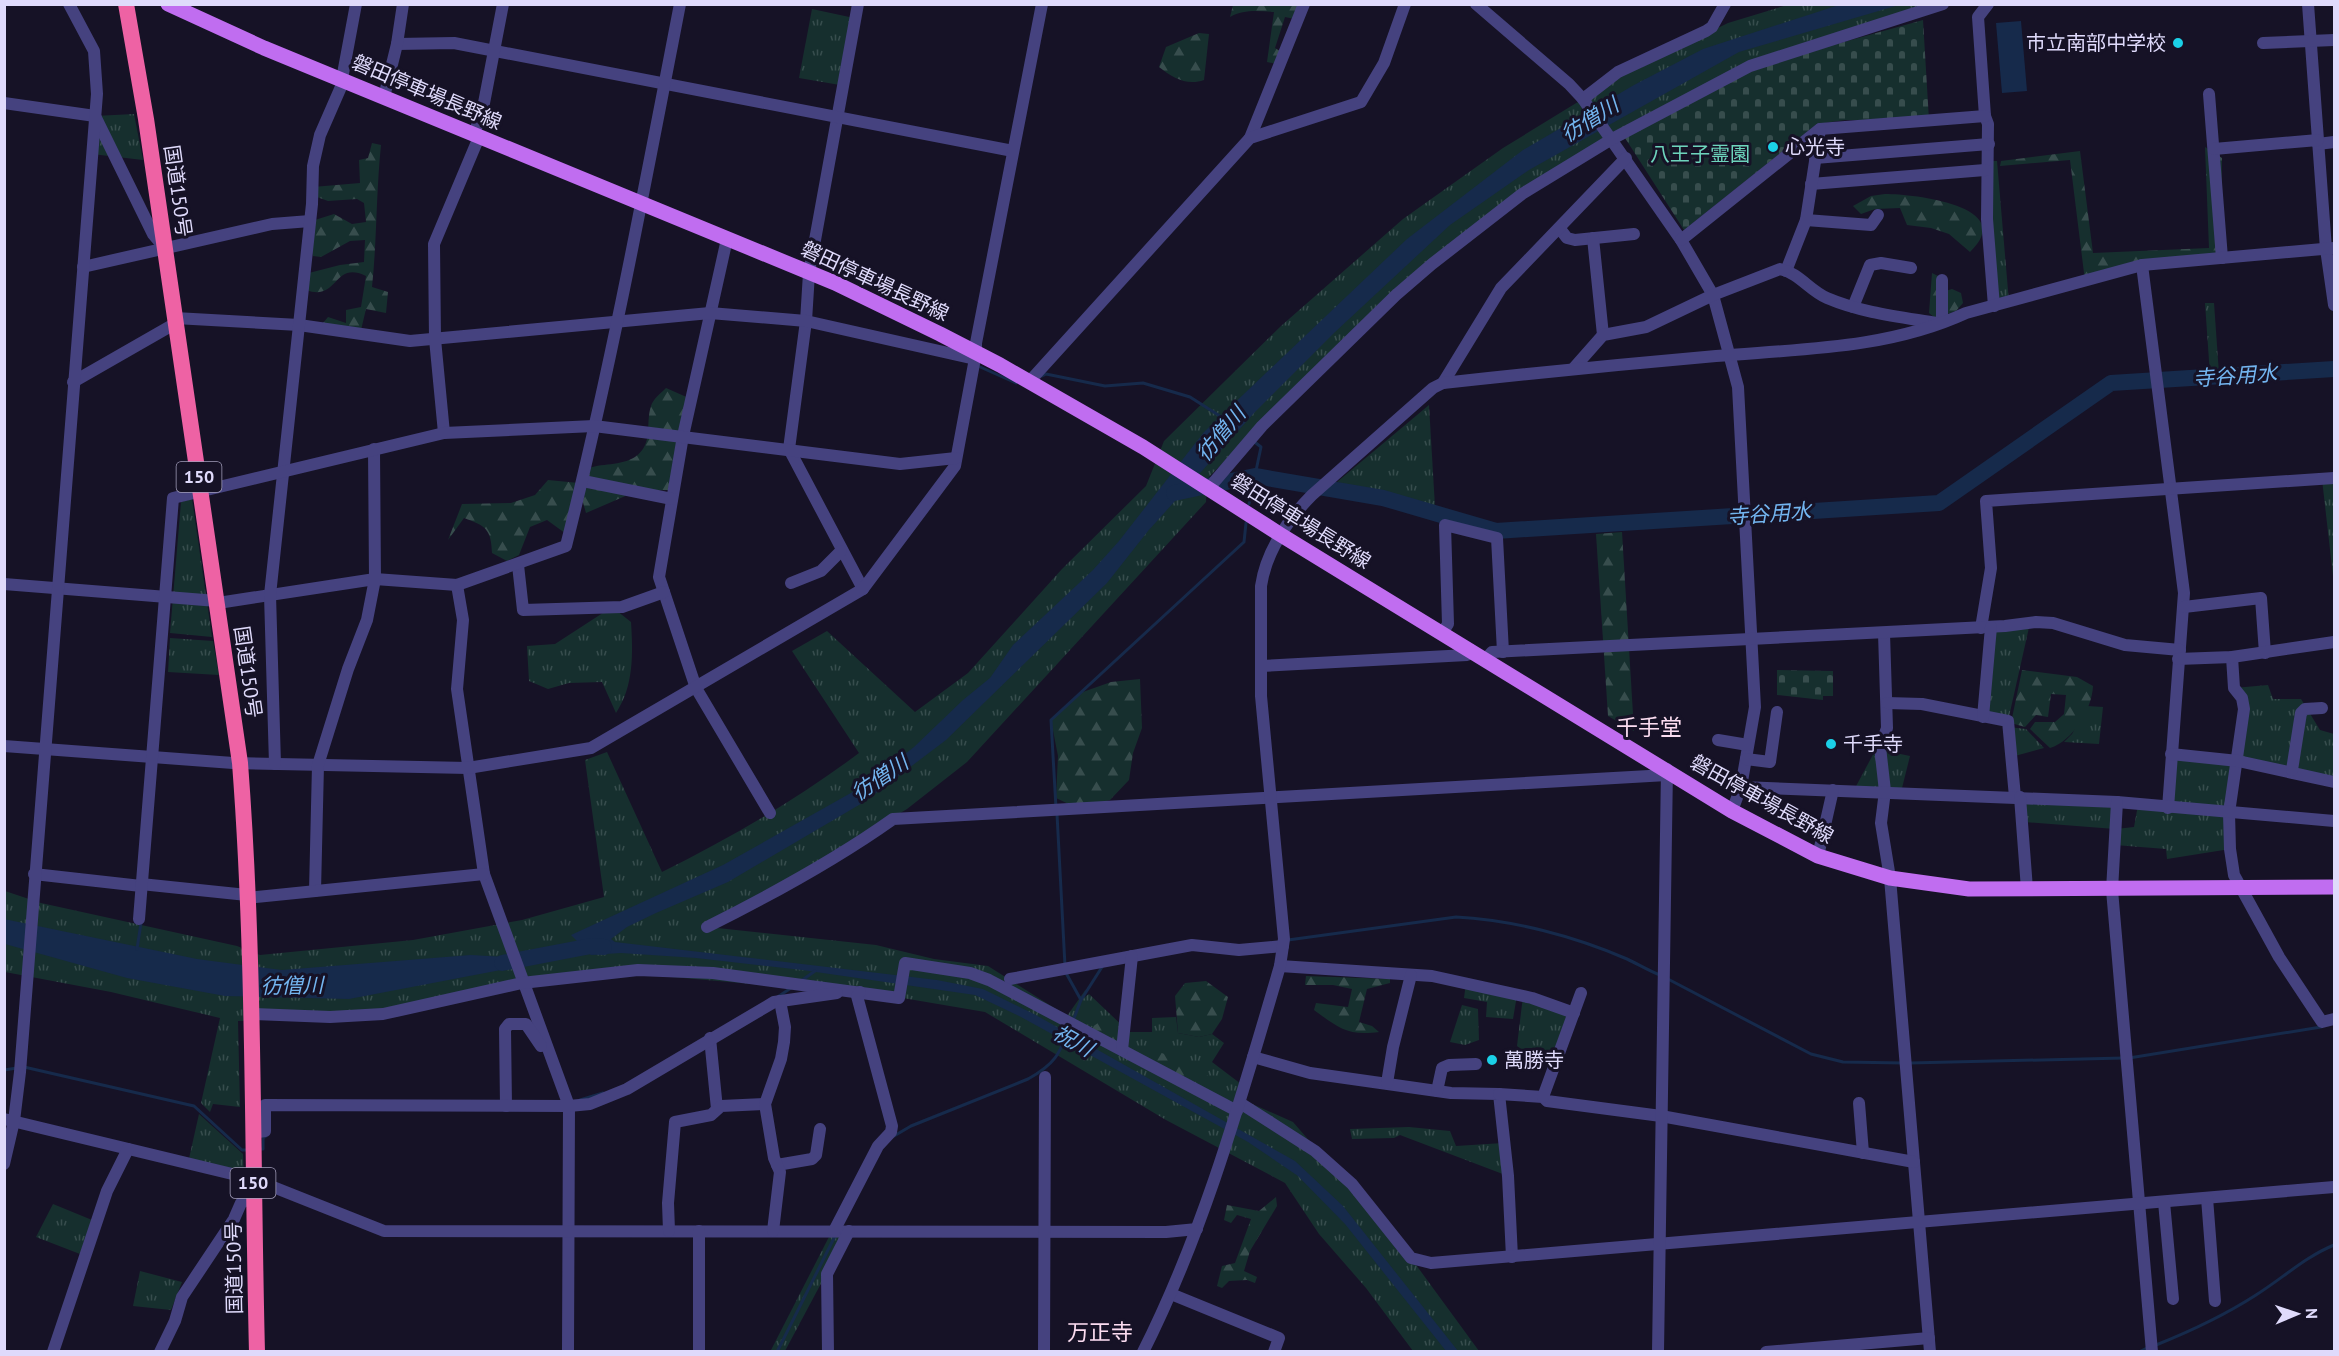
<svg xmlns="http://www.w3.org/2000/svg" width="2339" height="1356" viewBox="0 0 2339 1356" font-family="'PT Sans','Noto Sans JP',sans-serif">
<style>
.grass{fill:url(#grass-tufts)}
.forest{fill:url(#forest-firs)}
.cemetery{fill:url(#cemetery-stones)}
.water{fill:#162a4b}
.lines{fill:none;stroke-linecap:round;stroke-linejoin:round}
.stream{stroke:#162a4b;stroke-width:3}
.river{stroke:#162a4b;stroke-width:16}
.minor{stroke:#45427f;stroke-width:12}
.major{stroke:#c06df0;stroke-width:15}
.highway{stroke:#ee62a4;stroke-width:16}
.poi-dot{fill:#1bd0e7;stroke:#161226;stroke-width:2}
.labels{text-anchor:middle;stroke-width:6;stroke-linejoin:round;paint-order:stroke}
.shield{fill:#161226;stroke:#a39ebb;stroke-width:1.5}
.shield-label{font-size:18px;font-weight:bold;fill:#dfdafb}
.poi-label{font-size:20px;fill:#dfdafb;stroke:#161226;text-anchor:start}
.street-label{font-size:20px;fill:#dfdafb;stroke:#161226}
.park-label{font-size:20px;fill:#6dd4bc;stroke:#161226}
.water-label{font-size:21px;font-style:italic;fill:#73b5f0;stroke:#161226}
.quarter-label{font-size:22px;fill:#fbdcf0;stroke:#161226}
</style>
<defs>
<pattern id="grass-tufts" width="24" height="20" patternUnits="userSpaceOnUse" patternTransform="scale(1.5)"><rect width="24" height="20" fill="#162f2e"/><path d="M3 7l-1-3M5 7V3M7 7l1-3M15 17l-1-3M17 17v-4M19 17l1-3" fill="none" stroke="#374d4d"/></pattern>
<pattern id="forest-firs" width="22" height="20" patternUnits="userSpaceOnUse" patternTransform="scale(1.5)"><rect width="22" height="20" fill="#162f2e"/><path d="M5 1l3.5 6h-7zM16 11l3.5 6h-7z" fill="#374d4d"/></pattern>
<pattern id="cemetery-stones" width="16" height="16" patternUnits="userSpaceOnUse" patternTransform="scale(1.5)"><rect width="16" height="16" fill="#162f2e"/><path d="M2 7V4a2 2 0 0 1 4 0v3zM10 15v-3a2 2 0 0 1 4 0v3z" fill="#374d4d"/></pattern>
</defs>
<rect width="100%" height="100%" fill="#161226"/>
<g class="grass">
<path d="M1787,5h154l-156,50 -246,129 -107,80 -124,111 -101,104 -1,23 -239,260 -60,47 -199,118 168,18 58,14 54,7 79,50 19,-27 -4,10 7,-5 40,38h23v-14l24,-1 2,16 21,4 13,-3 12,9 -12,19 29,22v15l52,23 118,136 68,93h-66l-47,-63 -47,-54 -34,-51 -119,-63 -181,-108 -94,-16 -300,-26 -240,46 -113,5 2,86 -27,-3 -3,8 -9,-9 19,-85 -109,-26 -106,-20v-81l36,12 196,43 23,9 153,-15 109,-20 82,-23 -19,-137 22,-8 55,120c68,-34 136,-73 197,-119l-67,-102 35,-20 88,81 53,-39 94,-104 84,-83 18,-45 117,-115 122,-107 100,-71 119,-73 106,-52z"/>
<polygon points="812,9 854,18 840,85 799,78"/>
<polygon points="134,114 143,160 92,154 95,116"/>
<polygon points="1990,161 1997,161 2009,302 1994,306"/>
<polygon points="2205,303 2214,303 2219,374 2210,375"/>
<polygon points="1429,405 1435,507 1337,482"/>
<polygon points="2334,478 2334,576 2333,576 2322,479"/>
<polygon points="192,499 212,637 170,633 181,502"/>
<path d="M612,607l19,15c2,31 3,64 -15,91l-14,-31 -33,1 -21,6 -19,-8 -2,-35 28,-2z"/>
<polygon points="2030,623 2008,721 1983,717 1991,627"/>
<polygon points="170,638 213,641 219,675 168,672"/>
<polygon points="2268,685 2273,699 2301,699 2320,730 2334,734 2334,780 2238,761 2229,813 2230,849 2167,859 2166,849 2115,845 2115,829 2024,822 2020,797 2117,802 2116,829 2134,827 2138,805 2168,807 2171,754 2238,761 2244,709 2234,688"/>
<polygon points="2087,706 2103,707 2099,744 2064,742 2072,734"/>
<polygon points="2008,727 2026,729 2044,748 2011,757"/>
<polygon points="1876,749 1910,756 1901,792 1854,790"/>
<polygon points="1466,983 1517,995 1513,1019 1486,1017 1487,1002 1464,998"/>
<polygon points="1523,996 1574,1013 1558,1057 1532,1058 1517,1046"/>
<polygon points="1462,1005 1478,1009 1479,1040 1465,1045 1450,1042"/>
<polygon points="199,1114 243,1154 244,1177 188,1163"/>
<polygon points="1409,1127 1450,1131 1456,1146 1503,1143 1508,1176 1400,1135 1394,1138 1352,1139 1350,1129"/>
<polygon points="53,1204 92,1220 80,1254 36,1237"/>
<polygon points="832,1231 849,1231 785,1351 770,1352"/>
<polygon points="140,1271 182,1282 171,1310 133,1306"/>
</g>
<g class="forest">
<path d="M1293,4l6,3 -4,12 -10,-2 -10,31 8,5 -6,11 -10,-2 7,-50c-16,-1 -30,-3 -44,5l3,-12z"/>
<path d="M1199,33l10,1 -5,46c-17,6 -31,-2 -45,-13l7,-20z"/>
<path d="M372,143l9,2c-5,48 -4,95 -9,142l16,5 -2,21 -20,-4 -5,21 -38,-7 5,-6 18,6v-13l15,-3 5,-31c-33,-16 -27,26 -60,14l-1,-16 35,-9 24,-3 1,-22 -15,1 -29,16 -8,-1 -2,-9 4,-27 19,-6 18,10 14,-2 -2,-19 -7,-4 -29,2 -11,-4 -4,-10 47,-4 -1,-23 9,-2z"/>
<polygon points="2205,147 2222,158 2222,254 2085,281 2070,160 2000,166 2001,161 2080,151 2093,253 2209,248"/>
<path d="M1885,194c29,0 134,12 85,58l-21,-18 -18,-6 -24,-3 -7,-17 -25,1 -14,5 -8,-8 18,-10z"/>
<polygon points="1932,273 1938,276 1942,292 1952,289 1961,293 1963,303 1956,311 1935,318 1929,313"/>
<path d="M666,388l25,11 -23,91 -31,1 -51,22 -6,-21 6,-23c15,-6 35,-3 49,-12 19,-13 10,-33 16,-51 2,-7 10,-13 15,-18z"/>
<path d="M548,480l31,3 -10,53 -22,-16 -17,7 -11,28 -12,6 -15,-8c-1,-24 -6,-27 -28,-35l-16,22 14,-36 49,-1 24,-8z"/>
<polygon points="1622,532 1634,731 1608,716 1596,534"/>
<path d="M2022,670l55,7 16,9c-1,23 -20,55 -43,62l-20,-19 5,-7h20l9,-8 2,-19 -15,-1 -3,23 -12,-2 -11,12 -14,-4z"/>
<polygon points="1140,679 1142,728 1133,753 1129,780 1110,800 1077,808 1056,798 1058,756 1051,720 1080,693 1111,682"/>
<path d="M1306,976l84,3v4l-23,6 -8,33 13,4 7,6c-32,4 -40,-4 -65,-22l2,-7 32,4 4,-18 -19,-4h-28z"/>
<polygon points="1206,981 1228,997 1222,1019 1212,1034 1199,1037 1178,1033 1175,996 1185,983"/>
<path d="M1101,1021c9,7 19,17 30,22 39,17 53,6 86,42h-20l-111,-54z"/>
<polygon points="1276,1197 1277,1206 1250,1251 1244,1271 1257,1277 1255,1283 1247,1280 1229,1281 1222,1288 1217,1286 1222,1266 1235,1263 1251,1219 1237,1215 1231,1223 1224,1220 1227,1205 1259,1211"/>
</g>
<g class="cemetery">
<polygon points="1923,20 1929,120 1845,120 1817,124 1684,230 1625,138 1757,66"/>
<polygon points="1777,670 1833,671 1833,696 1823,696 1823,700 1777,695"/>
</g>
<g class="water">
<polygon points="1839,5 1899,5 1739,52 1529,170 1450,225 1334,333 1255,412 1148,531 1107,583 946,740 864,802 728,882 656,913 627,927 611,939 615,942 937,980 983,989 1034,1014 1295,1161 1343,1206 1458,1351 1446,1351 1345,1224 1298,1176 1248,1142 1021,1017 975,995 802,970 696,958 621,953 591,955 571,935 723,865 865,785 914,747 963,700 990,678 1013,645 1093,570 1119,541 1204,432 1407,239 1523,150 1634,85 1703,49"/>
<polygon points="2021,21 2027,91 2002,93 1996,23"/>
<polygon points="4,919 197,959 282,970 471,955 554,960 349,999 225,996 127,978 5,944"/>
</g>
<g class="lines">
<g class="stream">
<polyline points="978,366 1016,383"/>
<polyline points="1042,376 1046,374 1105,386 1143,383 1190,397 1223,418"/>
<polyline points="1249,504 1261,447 1252,440"/>
<polyline points="1056,808 1051,720 1244,542 1246,523"/>
<polyline points="1057,814 1065,966"/>
<path d="M1288,940l168,-23c57,3 118,19 171,42 11,5 22,12 33,16"/>
<polyline points="137,949 141,923"/>
<polyline points="1066,973 1081,1000"/>
<polyline points="1666,978 1811,1054 1843,1062 1904,1063"/>
<polyline points="801,981 815,971"/>
<polyline points="779,996 791,988"/>
<polyline points="1073,1021 1081,1000 1102,967"/>
<polyline points="2129,1058 2321,1027"/>
<polyline points="1910,1063 2123,1058"/>
<polyline points="24,1067 194,1106 242,1150 248,1150"/>
<polyline points="4,1070 17,1068"/>
<polyline points="580,1100 603,1093"/>
<path d="M894,1136l17,-10 117,-47c27,-15 31,-24 42,-52"/>
<polyline points="261,1149 263,1149 263,1138 266,1136"/>
<path d="M2156,1345c35,-14 69,-30 100,-50 27,-17 49,-38 78,-50"/>
<polyline points="777,1352 835,1236"/>
<polyline points="2139,1352 2147,1348"/>
</g>
<g class="river">
<polyline points="1174,493 1255,476 1383,498 1496,531 1939,503 2111,383 2334,369"/>
<polyline points="502,963 591,946 604,947"/>
</g>
<g class="minor">
<polyline points="858,4 809,273 806,321 789,449 863,589"/>
<polyline points="1476,4 1569,84 1583,99 1681,240 1713,295 1738,387 1755,707 1741,787 1732,811"/>
<polyline points="1988,4 1978,17 1985,116 1988,124 1987,219 1994,306"/>
<polyline points="2308,4 2326,249 2334,305"/>
<polyline points="2263,43 2334,40"/>
<polyline points="397,44 454,43 1013,151"/>
<polyline points="342,79 356,4"/>
<polyline points="2209,94 2222,258"/>
<polyline points="384,97 397,44 403,4"/>
<polyline points="1583,99 1618,72 1706,31 1712,27 1725,4"/>
<polyline points="4,103 95,116 153,234 164,247"/>
<polyline points="474,135 484,103 503,4"/>
<polyline points="1250,138 1304,4"/>
<polyline points="2318,144 2334,142"/>
<polyline points="2214,149 2318,140"/>
<polyline points="1815,158 1989,144"/>
<polyline points="1811,184 1985,170"/>
<polyline points="1806,220 1871,225 1878,215"/>
<polyline points="1560,229 1567,238 1575,240 1634,234"/>
<polyline points="1593,238 1603,335"/>
<polyline points="727,239 683,436 659,577 696,688 770,813"/>
<polyline points="1681,240 1820,129 1985,116"/>
<polyline points="2142,265 2184,593 2168,808"/>
<polyline points="83,267 272,224 310,221"/>
<polyline points="1786,271 1806,220 1820,129"/>
<polyline points="1853,307 1870,265 1881,263 1911,268"/>
<polyline points="175,318 299,325 410,341 710,313 806,321 975,359"/>
<polyline points="1942,322 1942,280"/>
<path d="M1573,369l30,-34 43,-8 67,-32 67,-26c19,4 30,22 47,29 35,15 74,19 110,25"/>
<polyline points="73,382 176,323"/>
<polyline points="1029,382 1250,138 1361,102 1384,63 1405,4"/>
<polyline points="1443,383 1501,288 1626,158"/>
<polyline points="444,433 435,339 434,244 479,137"/>
<polyline points="583,481 672,499"/>
<polyline points="1209,488 1262,426 1396,295 1432,264 1522,194 1612,139 1750,66 1943,4"/>
<polyline points="518,565 523,610 622,607 664,592"/>
<polyline points="791,583 821,571 841,551"/>
<polyline points="4,584 217,601"/>
<polyline points="457,585 463,620 457,689 484,874 569,1106 568,1352"/>
<path d="M218,603l157,-24 82,6 109,-39c45,-179 79,-361 114,-542"/>
<polyline points="2184,607 2261,598 2265,653"/>
<polyline points="1981,628 1991,568 1986,501 2334,478"/>
<polyline points="1442,633 1448,624 1445,525 1497,538 1503,652"/>
<polyline points="1884,633 1887,728 1880,747 1885,791 1881,823 1890,878 1930,1352"/>
<polyline points="2232,657 2234,688 2242,698 2244,709 2229,813 2230,849 2234,875 2279,957 2322,1022 2334,1019"/>
<polyline points="1486,659 1492,652 2005,626 2036,622 2053,623 2125,645 2180,650"/>
<polyline points="2178,659 2232,657 2334,642"/>
<polyline points="1261,666 1467,655 1471,650"/>
<polyline points="1887,703 1922,704 2008,721 2015,797"/>
<polyline points="1983,717 1991,627"/>
<polyline points="1718,740 1748,745"/>
<polyline points="4,746 233,763 468,768 591,748 863,589 955,466 976,353 976,343 1042,4"/>
<polyline points="2171,754 2238,761 2334,782"/>
<polyline points="1746,759 1770,762 1777,712"/>
<polyline points="275,764 270,595 312,204 313,166 320,135 344,80"/>
<polyline points="2292,770 2301,713 2305,709 2322,708"/>
<polyline points="1741,787 2117,802 2334,821"/>
<polyline points="2020,797 2027,889"/>
<polyline points="2117,802 2112,890 2152,1352"/>
<polyline points="1818,856 1833,790"/>
<polyline points="34,874 141,886"/>
<polyline points="141,884 247,895"/>
<polyline points="315,891 318,765 348,669 367,620 375,579 374,449"/>
<polyline points="247,898 484,874"/>
<polyline points="139,919 173,498 444,433 594,426 900,464 956,458"/>
<path d="M707,927c64,-32 127,-66 186,-108l774,-44"/>
<polyline points="1280,966 1432,976 1532,998 1574,1013"/>
<polyline points="1010,979 1192,945 1239,950 1283,946"/>
<polyline points="251,1014 330,1017 383,1014 522,983 638,970 713,973 899,998 905,963 970,973 989,980 1237,1111"/>
<polyline points="710,1038 717,1109"/>
<polyline points="1122,1050 1132,956"/>
<polyline points="1253,1057 1310,1073 1451,1093 1499,1094 1508,1176 1512,1257"/>
<polyline points="1387,1083 1393,1047 1411,975"/>
<polyline points="1437,1091 1442,1068 1449,1065 1476,1064"/>
<polyline points="1499,1094 1543,1097 1547,1101 1661,1116 1914,1162"/>
<polyline points="1543,1097 1581,993"/>
<polyline points="1240,1103 1315,1151 1352,1184 1411,1258 1431,1263 2334,1187"/>
<polyline points="1859,1103 1863,1153"/>
<polyline points="506,1106 505,1029 509,1024 526,1024 541,1046"/>
<polyline points="4,1119 253,1179 384,1231 1166,1232 1197,1229"/>
<polyline points="252,1133 265,1131 265,1105 569,1106 590,1104 627,1089 774,1002 837,993"/>
<polyline points="4,1164 14,1121 20,1072 97,94 94,51 69,4"/>
<polyline points="777,1165 812,1159 816,1155 820,1129"/>
<polyline points="2207,1198 2215,1301"/>
<polyline points="2164,1202 2173,1299"/>
<polyline points="669,1231 668,1203 675,1122 711,1115 721,1106 765,1104"/>
<polyline points="699,1231 699,1352"/>
<polyline points="773,1231 780,1172 774,1158 765,1104 781,1059 784,1042 785,1027 780,1001"/>
<polyline points="834,1231 878,1146 891,1132 892,1126 857,996 860,992"/>
<polyline points="1171,1294 1279,1338 1274,1352"/>
<polyline points="53,1352 107,1191 128,1149"/>
<polyline points="160,1352 175,1321 182,1297 234,1219 241,1203 253,1196"/>
<polyline points="828,1352 827,1274 849,1231"/>
<polyline points="1044,1352 1045,1077"/>
<path d="M1143,1352c62,-123 98,-254 137,-386l4,-27 -23,-243v-110c5,-34 27,-67 51,-91l121,-107 10,-5c91,-10 182,-19 273,-27 85,-7 172,-7 250,-43l176,-48 192,-17"/>
<polyline points="1658,1352 1667,769"/>
<polyline points="1766,1352 1929,1338"/>
</g>
<polyline class="major" points="168,4 264,48 835,283 940,334 1000,365 1143,447 1281,535 1732,811 1818,856 1890,878 1969,889 2334,887"/>
<path class="highway" d="M126,4l20,115 94,644c15,196 12,393 17,589"/>
</g>
<g class="poi-dot">
<circle cx="2178" cy="43" r="6"/>
<circle cx="1773" cy="147" r="6"/>
<circle cx="1831" cy="744" r="6"/>
<circle cx="1492" cy="1060" r="6"/>
</g>
<g class="labels">
<g class="shield">
<rect x="176.5" y="462" width="45" height="30" rx="4.5"/>
<rect x="230.5" y="1168" width="45" height="30" rx="4.5"/>
</g>
<g class="shield-label">
<text x="199" y="483">150</text>
<text x="253" y="1189">150</text>
</g>
<g class="poi-label">
<text x="2166" y="50" text-anchor="end">市立南部中学校</text>
<text x="1785" y="154">心光寺</text>
<text x="1843" y="751">千手寺</text>
<text x="1504" y="1067">萬勝寺</text>
</g>
<g class="street-label">
<text transform="translate(427 92) rotate(23)" y="7">磐田停車場長野線</text>
<text transform="translate(178 191) rotate(82)" y="7">国道150号</text>
<text transform="translate(875 281) rotate(25)" y="7">磐田停車場長野線</text>
<text transform="translate(1301 521) rotate(32)" y="7">磐田停車場長野線</text>
<text transform="translate(248 672) rotate(82)" y="7">国道150号</text>
<text transform="translate(1762 799) rotate(29)" y="7">磐田停車場長野線</text>
<text transform="translate(234 1268) rotate(-91)" y="7">国道150号</text>
</g>
<g class="park-label">
<text x="1700" y="161">八王子霊園</text>
</g>
<g class="water-label">
<text transform="translate(1590 120) rotate(-32)" y="7">彷僧川</text>
<text transform="translate(2235 376) rotate(-4)" y="7">寺谷用水</text>
<text transform="translate(1221 434) rotate(-50)" y="7">彷僧川</text>
<text transform="translate(1769 514) rotate(-4)" y="7">寺谷用水</text>
<text transform="translate(880 778) rotate(-34)" y="7">彷僧川</text>
<text transform="translate(292 986) rotate(-1)" y="7">彷僧川</text>
<text transform="translate(1073 1041) rotate(29)" y="7">祝川</text>
</g>
<g class="quarter-label">
<text x="1649" y="735">千手堂</text>
<text x="1100" y="1340">万正寺</text>
</g>
</g>
<rect width="2339" height="1356" fill="none" stroke="#dfdafb" stroke-width="12"/>
<g transform="translate(2297 1314) rotate(88)" stroke="#161226" stroke-width="4.5" paint-order="stroke">
<path d="M0-4.5L10 22L0 15L-10 22Z" fill="#dfdafb"/>
<text y="-9" font-size="16" font-weight="bold" text-anchor="middle" fill="#dfdafb">N</text>
</g>
</svg>
